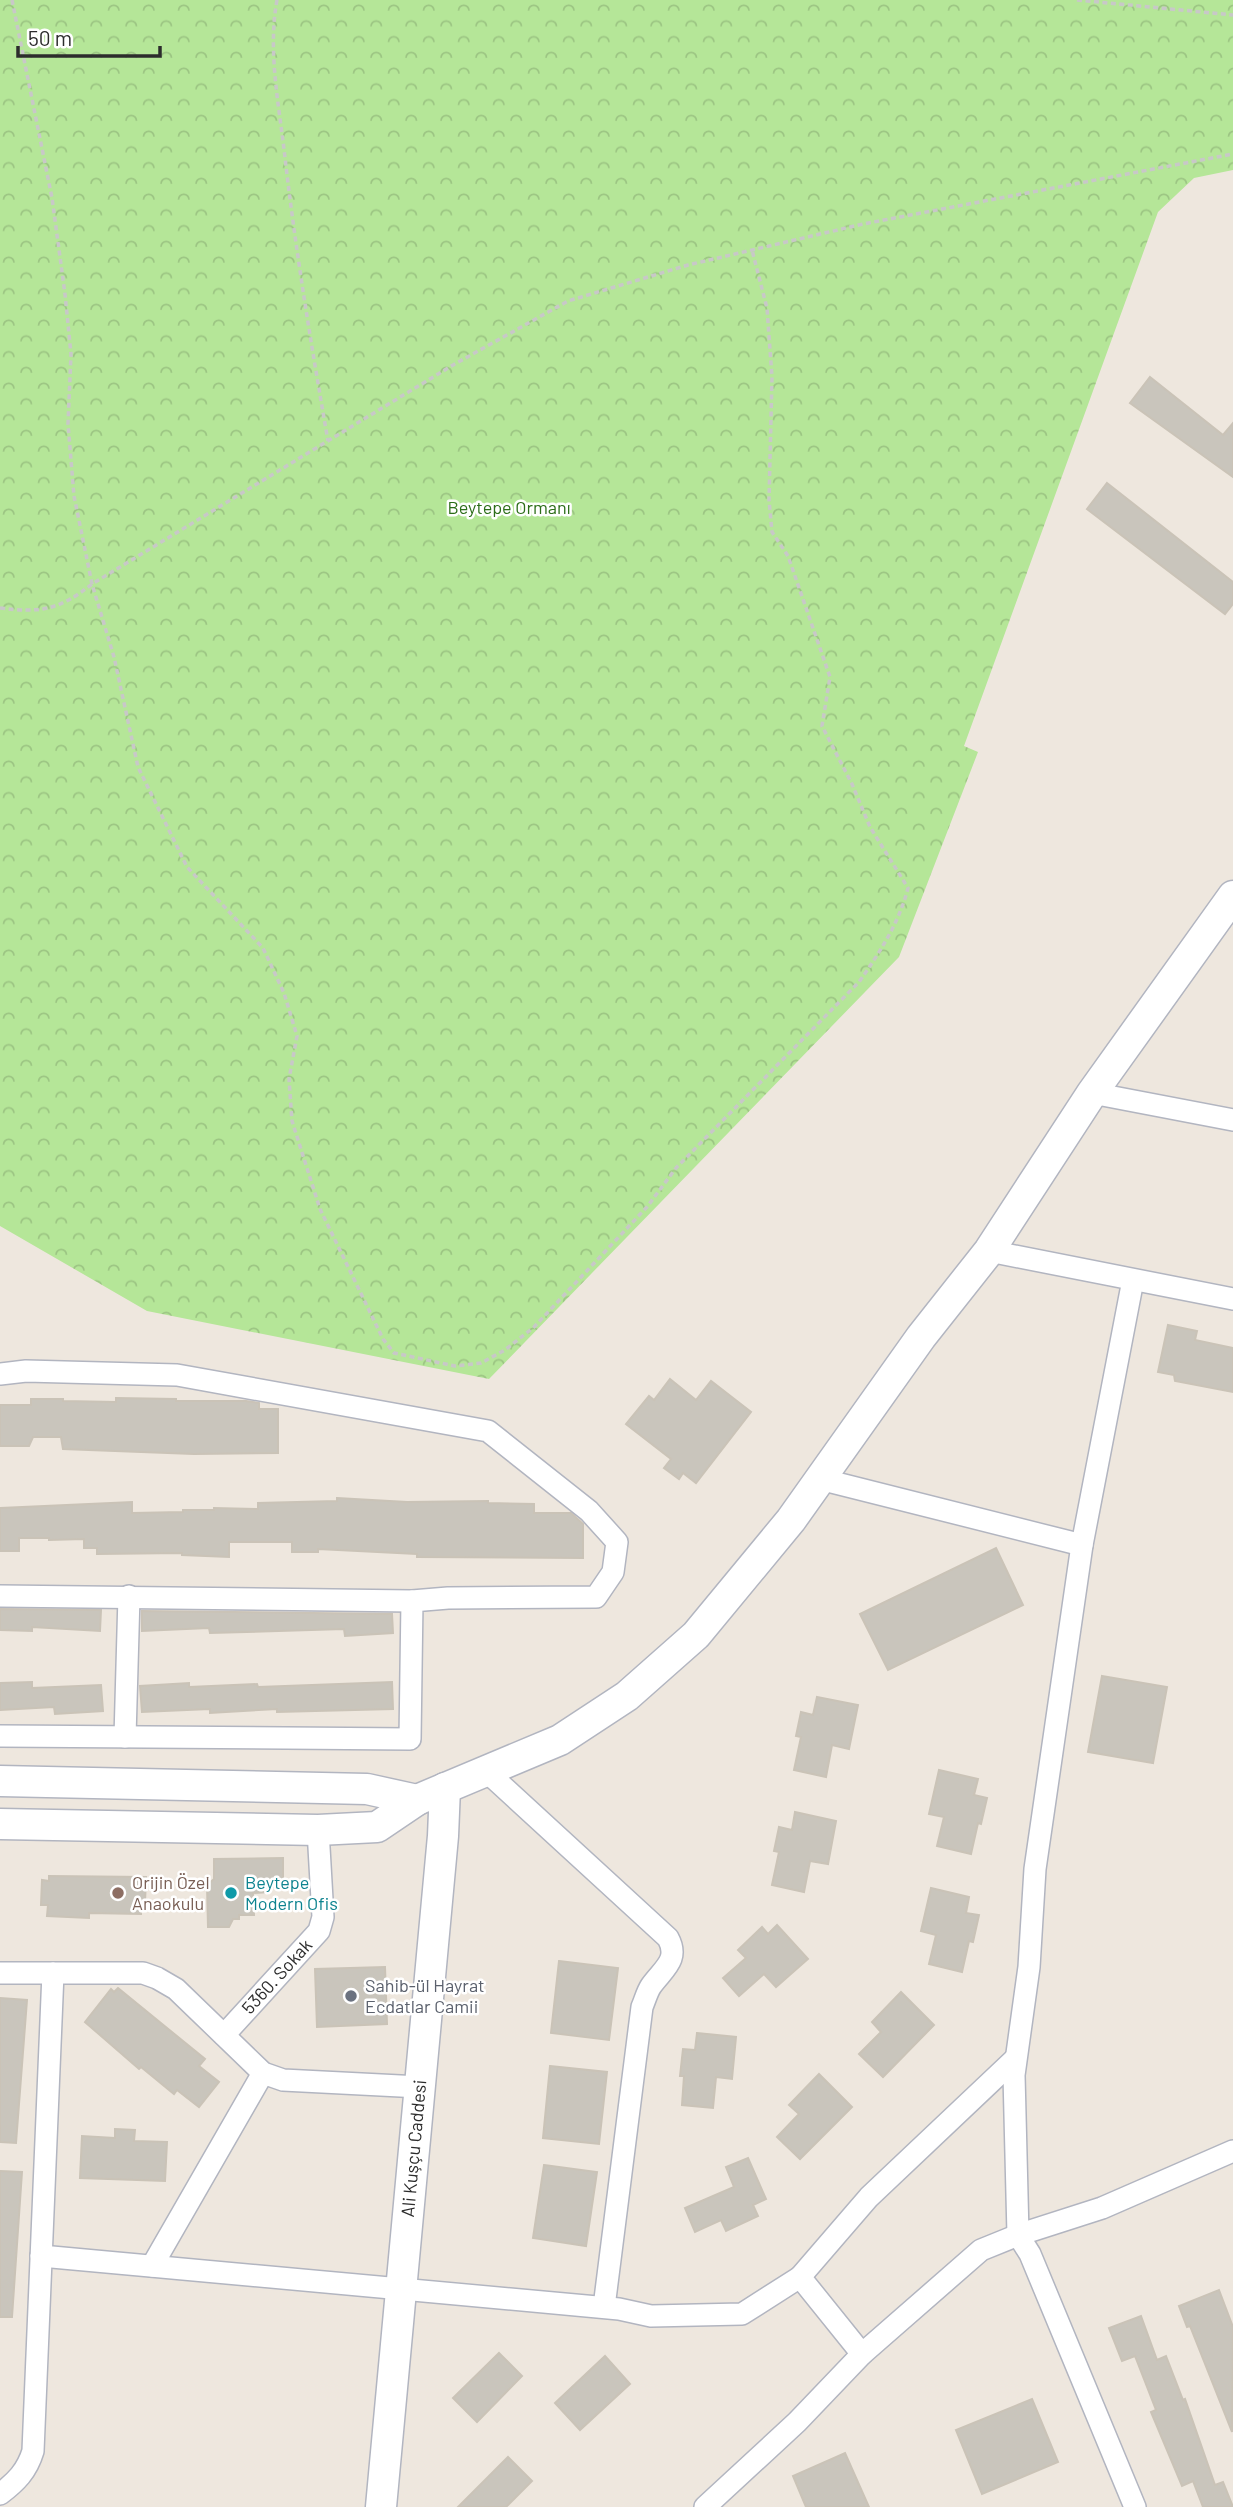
<svg xmlns="http://www.w3.org/2000/svg" width="1233" height="2507" viewBox="0 0 1233 2507" font-family="Barlow,sans-serif">
<style>
.forest{fill:url(#forest-crowns)}
.building{fill:#c9c5bc;stroke:#cac3b7;stroke-width:2}
.lines{fill:none;stroke-linecap:round;stroke-linejoin:round}
.street-casing{stroke:#b2b5c0;stroke-width:24}
.secondary-casing{stroke:#b2b5c0;stroke-width:33}
.path{stroke:#c8c8c8;stroke-width:3.5;stroke-dasharray:5 3.5;stroke-linecap:butt}
.street{stroke:#fff;stroke-width:21}
.secondary{stroke:#fff;stroke-width:30}
.education-dot{fill:#8d6e63;stroke:#fff;stroke-width:2.5}
.culture-dot{fill:#0f9aa8;stroke:#fff;stroke-width:2.5}
.worship-dot{fill:#6b7280;stroke:#fff;stroke-width:2.5}
.labels{text-anchor:middle;stroke-width:5;stroke-linejoin:round;paint-order:stroke}
.park-label{font-size:18px;fill:#2b6d18;stroke:#fff}
.education-label{font-size:18px;fill:#785e54;stroke:#fff;text-anchor:start}
.culture-label{font-size:18px;fill:#0d838f;stroke:#fff;text-anchor:start}
.street-label{font-size:18px;fill:#2c2c2c;stroke:#fff}
.worship-label{font-size:18px;fill:#5b616d;stroke:#fff;text-anchor:start}
</style>
<defs>
<pattern id="forest-crowns" width="20" height="18" patternUnits="userSpaceOnUse" patternTransform="scale(1.75)"><rect width="20" height="18" fill="#b5e698"/><path d="M2 6a3 3 0 1 1 6 0M12 15a3 3 0 1 1 6 0" fill="none" stroke="#9cc583"/></pattern>
</defs>
<rect width="100%" height="100%" fill="#eee7de"/>
<polygon class="forest" points="0,0 1233,0 1233,170 1194,178 1158,212 964,746 978,752 899,957 489,1379 147,1311 0,1226"/>
<g class="building">
<polygon points="1150,377 1223,435 1233,423 1233,477 1130,403"/>
<polygon points="1107,483 1233,582 1233,604 1225,614 1087,509"/>
<polygon points="1168,1325 1197,1331 1195,1340 1233,1348 1233,1392 1175,1381 1174,1375 1158,1372"/>
<polygon points="670,1379 696,1400 711,1381 751,1412 696,1483 683,1473 679,1479 664,1468 671,1459 626,1424 649,1396 654,1400"/>
<polygon points="116,1398 176,1399 176,1401 246,1401 259,1403 259,1409 278,1409 278,1453 194,1454 63,1449 61,1437 33,1437 29,1446 0,1446 0,1405 31,1405 31,1399 63,1399 63,1401 116,1402"/>
<polygon points="337,1498 407,1502 488,1501 488,1503 534,1504 534,1513 571,1513 583,1524 583,1558 417,1557 417,1554 318,1549 318,1552 292,1552 292,1542 229,1542 229,1557 182,1555 182,1553 97,1554 97,1548 84,1548 84,1539 49,1540 49,1538 19,1538 19,1551 0,1551 0,1508 132,1502 132,1513 183,1512 183,1510 214,1510 214,1508 258,1509 258,1503 337,1501"/>
<polygon points="996,1548 1023,1605 888,1670 860,1614"/>
<polygon points="0,1609 101,1610 100,1631 32,1627 32,1631 0,1630"/>
<polygon points="142,1611 392,1614 393,1633 345,1636 344,1629 210,1633 209,1628 142,1631"/>
<polygon points="1102,1676 1167,1687 1153,1763 1088,1752"/>
<polygon points="32,1682 32,1688 101,1685 103,1711 55,1714 54,1707 0,1710 0,1683"/>
<polygon points="392,1682 393,1709 277,1712 277,1709 210,1713 210,1709 142,1712 140,1686 189,1683 189,1687 257,1684 258,1687"/>
<polygon points="817,1697 858,1705 849,1749 832,1745 826,1777 794,1770 801,1737 796,1736 801,1712 813,1715"/>
<polygon points="939,1770 978,1779 974,1795 987,1798 981,1824 978,1823 971,1854 937,1846 944,1817 929,1814"/>
<polygon points="795,1812 836,1821 828,1864 810,1861 804,1892 772,1885 779,1852 774,1851 779,1827 792,1830"/>
<polygon points="283,1858 283,1881 275,1887 270,1887 270,1892 253,1893 254,1915 239,1915 239,1919 233,1919 229,1927 208,1927 207,1885 214,1879 214,1859"/>
<polygon points="49,1876 146,1877 145,1903 141,1903 141,1914 89,1913 89,1918 47,1916 48,1905 41,1905 42,1880 49,1881"/>
<polygon points="931,1888 969,1897 966,1913 979,1915 973,1942 969,1941 962,1972 929,1964 936,1935 921,1931"/>
<polygon points="777,1925 808,1959 776,1987 764,1974 739,1996 723,1978 746,1958 738,1950 762,1927 768,1934"/>
<polygon points="559,1961 618,1968 609,2040 551,2033"/>
<polygon points="385,1967 387,2024 317,2027 315,1969"/>
<polygon points="118,1988 205,2059 199,2066 219,2082 199,2107 177,2090 174,2094 141,2067 139,2069 85,2022 111,1989 114,1992"/>
<polygon points="901,1992 934,2025 883,2077 859,2054 881,2032 872,2022"/>
<polygon points="0,1998 27,2000 16,2143 0,2142"/>
<polygon points="697,2033 736,2037 732,2079 716,2077 713,2108 682,2105 684,2076 680,2076 683,2049 695,2050"/>
<polygon points="550,2066 607,2072 599,2144 543,2138"/>
<polygon points="819,2074 852,2107 800,2159 777,2137 799,2114 789,2105"/>
<polygon points="115,2129 135,2130 134,2141 167,2142 165,2181 80,2178 82,2136 115,2138"/>
<polygon points="748,2158 766,2199 753,2205 758,2216 726,2231 721,2220 695,2232 685,2208 734,2187 726,2167"/>
<polygon points="544,2165 597,2172 586,2246 533,2238"/>
<polygon points="0,2171 22,2172 12,2317 0,2317"/>
<polygon points="1219,2290 1233,2327 1232,2432 1190,2326 1187,2327 1179,2306"/>
<polygon points="1141,2316 1157,2360 1166,2356 1183,2400 1185,2399 1215,2485 1223,2482 1233,2507 1203,2507 1193,2481 1182,2486 1151,2412 1156,2410 1135,2356 1122,2361 1109,2328"/>
<polygon points="499,2353 522,2376 477,2422 453,2398"/>
<polygon points="605,2356 630,2384 580,2430 555,2403"/>
<polygon points="1032,2399 1058,2462 982,2494 956,2430"/>
<polygon points="845,2453 869,2507 806,2507 793,2476"/>
<polygon points="508,2457 532,2481 506,2507 458,2507"/>
</g>
<g class="lines">
<defs>
<g id="street">
<polyline points="1092,1093 1233,1120"/>
<polyline points="989,1251 1233,1299"/>
<polyline points="1133,1280 1082,1545 1035,1869 1029,1967 1014,2075 1018,2235 1030,2254 1135,2507"/>
<polyline points="0,1374 26,1371 177,1375 488,1431 589,1511 617,1542 613,1572 596,1597 448,1598 412,1601 410,1739 0,1736"/>
<polyline points="820,1479 1082,1545"/>
<polyline points="0,1596 412,1601"/>
<polyline points="125,1737 129,1596"/>
<path d="M486,1771l182,167c12,22 -5,31 -17,48 -4,6 -6,14 -9,21l-38,300"/>
<polyline points="0,1973 143,1973 157,1978 176,1989 263,2073 283,2080 420,2087"/>
<path id="s1" d="M224,2035l95,-104 4,-14 -5,-87"/>
<polyline points="41,2256 619,2309 651,2316 742,2314 800,2277"/>
<polyline points="152,2266 263,2073"/>
<polyline points="862,2354 800,2277 869,2197 1015,2059"/>
<path d="M0,2494c16,-12 27,-23 33,-43l20,-478"/>
<polyline points="705,2507 797,2422 862,2354 981,2250 1018,2235 1102,2208 1233,2151"/>
</g>
<g id="secondary">
<polyline points="0,1781 367,1789 417,1800"/>
<polyline points="0,1824 318,1830 377,1827 417,1800 560,1740 627,1696 696,1635 791,1520 921,1337 989,1251 1092,1093 1233,896"/>
<path id="s2" d="M381,2507l62,-671 2,-48"/>
</g>
</defs>
<use href="#street" class="street-casing"/>
<use href="#secondary" class="secondary-casing"/>
<g class="path">
<path d="M12,0l40,198 13,96 6,60 -3,70 6,72 18,88 22,73 24,110 49,100 76,81 21,45 13,43 -8,43 3,42 28,88 63,130 11,14 61,13 26,-3 24,-13 29,-23 113,-120 29,-39 183,-186c21,-30 40,-59 49,-94l-38,-61 -18,-43 -30,-58 8,-49 -42,-121 -16,-24 -3,-32 3,-123 -5,-69 -15,-58"/>
<path d="M277,0c-9,49 1,100 7,149 11,98 27,195 44,292"/>
<polyline points="1077,0 1233,15"/>
<path d="M0,608c41,5 59,2 92,-24l361,-219 115,-64 120,-36 175,-41 370,-70"/>
</g>
<use href="#street" class="street"/>
<use href="#secondary" class="secondary"/>
</g>
<circle class="education-dot" cx="118" cy="1893" r="7"/>
<circle class="culture-dot" cx="231" cy="1893" r="7"/>
<circle class="worship-dot" cx="351" cy="1996" r="7"/>
<g class="labels">
<g class="park-label">
<text x="509" y="514">Beytepe Ormanı</text>
</g>
<g class="education-label">
<text x="132" y="1889">Orijin Özel<tspan x="132" dy="21">Anaokulu</tspan></text>
</g>
<g class="culture-label">
<text x="245" y="1889">Beytepe<tspan x="245" dy="21">Modern Ofis</tspan></text>
</g>
<g class="street-label">
<text dy="6" stroke="none"><textPath href="#s1" startOffset="79">5360. Sokak</textPath></text>
<text dy="6" stroke="none"><textPath href="#s2" startOffset="360">Ali Kuşçu Caddesi</textPath></text>
</g>
<g class="worship-label">
<text x="365" y="1992">Sahib-ül Hayrat<tspan x="365" dy="21">Ecdatlar Camii</tspan></text>
</g>
</g>
<path d="M18 46v10h142v-10" fill="none" stroke="#2c2c2c" stroke-width="3.5"/>
<text x="28" y="46" font-size="21" fill="#2c2c2c" stroke="#ffffff" stroke-width="5" paint-order="stroke">50 m</text>
</svg>
